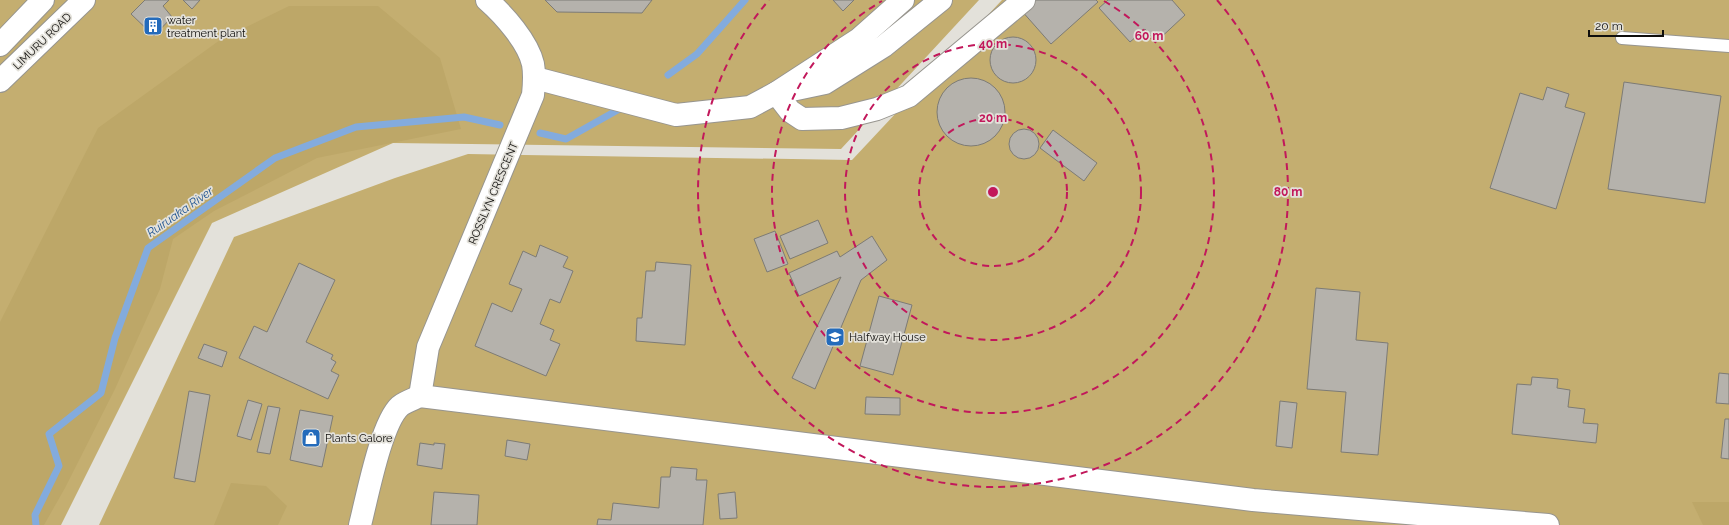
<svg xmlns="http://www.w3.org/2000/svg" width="1729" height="525" viewBox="0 0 1729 525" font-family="Raleway,sans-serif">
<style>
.green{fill:#c4ae70}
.forest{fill:#bda768}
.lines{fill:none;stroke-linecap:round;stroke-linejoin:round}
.stream{stroke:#83abdd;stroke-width:7}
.building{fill:#b5b2ac;stroke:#7d7b75}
.service-casing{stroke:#97958f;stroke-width:14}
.minor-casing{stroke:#97958f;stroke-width:24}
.secondary-casing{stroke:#97958f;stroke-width:24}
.service{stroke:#fff;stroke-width:12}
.minor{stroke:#fff;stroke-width:22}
.secondary{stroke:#fff;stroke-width:22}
.ring{fill:none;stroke:#c2185b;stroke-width:2;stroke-dasharray:7 5}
.labels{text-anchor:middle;stroke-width:3.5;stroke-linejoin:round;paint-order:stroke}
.poi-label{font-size:11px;fill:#0f0e0c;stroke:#e3e1da;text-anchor:start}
.street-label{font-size:11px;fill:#0f0e0c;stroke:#e3e1da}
.water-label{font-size:12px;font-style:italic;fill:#1d5290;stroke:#e3e1da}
.centre{fill:#c2185b;stroke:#e3e1da;stroke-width:2}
.ring-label{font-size:12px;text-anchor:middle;font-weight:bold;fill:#c2185b;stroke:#e3e1da;stroke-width:3.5;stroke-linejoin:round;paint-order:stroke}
</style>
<rect width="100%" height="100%" fill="#e3e1da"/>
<g class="green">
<polygon points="0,0 979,0 841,149 393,143 212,223 61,525 0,525"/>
<polygon points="1002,0 1729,0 1729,525 99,525 234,237 395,178 468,154 852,160"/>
</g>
<g class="forest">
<polygon points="289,6 378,6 440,58 461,129 317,158 214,211 173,239 160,289 115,389 65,488 44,525 0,525 0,322 98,128 220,40"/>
<polygon points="231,483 266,486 287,506 278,525 214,525"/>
<polygon points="1692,502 1729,502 1729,525 1703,525"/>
</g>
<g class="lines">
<g class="stream">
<polyline points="668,75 697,54 745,0"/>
<polyline points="540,133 566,139 623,107"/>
<polyline points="36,525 35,515 59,466 49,434 101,393 115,338 148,248 275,158 356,127 464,117 500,125"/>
</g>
</g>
<g class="building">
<polygon points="145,0 169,0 163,6 172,17 154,36 131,14"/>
<polygon points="183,0 200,0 192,9"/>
<polygon points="545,0 652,0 642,13 557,12"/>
<polygon points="833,0 854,0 843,11"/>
<polygon points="1032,0 1096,0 1098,2 1051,44 1021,10"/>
<polygon points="1108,0 1172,0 1185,15 1156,42 1145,29 1130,42 1099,8"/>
<circle cx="1013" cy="60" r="23"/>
<circle cx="971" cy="112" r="34"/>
<polygon points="1624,82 1721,96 1705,203 1608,189"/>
<polygon points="1547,87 1569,94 1565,107 1585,113 1556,209 1490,188 1520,93 1543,100"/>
<circle cx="1024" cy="144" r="15"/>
<polygon points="1053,130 1097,163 1084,181 1040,148"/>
<polygon points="818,220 828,243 790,259 780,236"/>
<polygon points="775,231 788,264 767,272 754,239"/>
<polygon points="872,236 887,260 861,280 815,389 792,378 841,277 799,296 789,273 837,251 840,257"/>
<polygon points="540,245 568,257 563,267 573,271 560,303 550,299 540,324 554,330 550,340 560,344 546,376 475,346 492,303 512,312 522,289 509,284 523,251 536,257"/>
<polygon points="656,262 691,265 685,345 636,341 637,318 642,318 646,271 655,271"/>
<polygon points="299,263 335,280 306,342 333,355 331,359 336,362 331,371 339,375 328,399 239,358 254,326 267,332"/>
<polygon points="1316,288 1360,292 1356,340 1388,343 1378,455 1341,452 1346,392 1307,389"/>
<polygon points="879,296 912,305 893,375 860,366"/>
<polygon points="204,344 227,352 222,367 198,358"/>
<polygon points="1719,373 1729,374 1729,404 1716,403"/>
<polygon points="1532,377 1558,379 1557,388 1570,390 1568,407 1585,409 1583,423 1598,424 1596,443 1512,434 1517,384 1531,385"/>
<polygon points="189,391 210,395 195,482 174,478"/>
<polygon points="866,397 900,398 900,415 865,414"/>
<polygon points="248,400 262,404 251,440 237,436"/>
<polygon points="1280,401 1297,403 1292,448 1276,446"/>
<polygon points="268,406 280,408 270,454 257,452"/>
<polygon points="300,410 333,416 322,467 290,460"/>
<polygon points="1725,419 1729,419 1729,459 1721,458"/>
<polygon points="507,440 530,444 527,460 505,456"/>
<polygon points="420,443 434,445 434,443 445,444 442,469 417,465"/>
<polygon points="671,467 697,469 696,480 707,480 703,525 597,525 598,519 611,520 613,503 659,508 661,477 670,477"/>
<polygon points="434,492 479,495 477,525 431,525"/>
<polygon points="735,492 737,518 720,519 718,494"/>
</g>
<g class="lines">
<defs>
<polyline id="service" points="1622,38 1729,46"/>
<g id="minor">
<polyline points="535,78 676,115 750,107 776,93 859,39 903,0"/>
<polyline points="787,91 825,83 884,46 941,0"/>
<polyline points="776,93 790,111 802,119 841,118 877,109 909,96 1024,0"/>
<path d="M420,396l8,-49 105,-252c1,-10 2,-20 0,-31 -5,-22 -29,-49 -46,-64"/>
<path d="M360,525c7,-27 21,-102 40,-119 5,-4 14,-7 20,-10l833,104 295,25"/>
</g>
<g id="secondary">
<polyline points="0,45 43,0"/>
<polyline points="0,81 84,0"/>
</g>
</defs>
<use href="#service" class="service-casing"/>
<use href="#minor" class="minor-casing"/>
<use href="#secondary" class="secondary-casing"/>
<use href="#service" class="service"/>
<use href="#minor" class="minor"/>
<use href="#secondary" class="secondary"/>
</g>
<g class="ring">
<circle cx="993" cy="192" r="74"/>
<circle cx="993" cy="192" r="148"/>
<path d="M1104 1A221 221 0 1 1 882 1"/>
<path d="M1217 0A295 295 0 1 1 769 0"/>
</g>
<defs>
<symbol id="building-square" viewBox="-11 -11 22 22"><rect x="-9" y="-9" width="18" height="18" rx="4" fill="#246bbb" stroke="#e3e1da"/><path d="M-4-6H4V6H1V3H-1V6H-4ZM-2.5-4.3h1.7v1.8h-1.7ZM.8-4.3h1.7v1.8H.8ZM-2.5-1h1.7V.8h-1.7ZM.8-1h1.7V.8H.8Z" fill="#fff"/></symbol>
<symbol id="school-square" viewBox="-11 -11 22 22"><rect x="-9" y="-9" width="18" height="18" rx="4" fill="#246bbb" stroke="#e3e1da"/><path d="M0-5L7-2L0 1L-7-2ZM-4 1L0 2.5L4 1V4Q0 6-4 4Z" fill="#fff"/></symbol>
<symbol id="shop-square" viewBox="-11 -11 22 22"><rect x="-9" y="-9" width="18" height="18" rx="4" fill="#246bbb" stroke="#e3e1da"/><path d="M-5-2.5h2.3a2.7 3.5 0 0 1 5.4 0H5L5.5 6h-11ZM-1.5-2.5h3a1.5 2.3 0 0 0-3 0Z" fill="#fff"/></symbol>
</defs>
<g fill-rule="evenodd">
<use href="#building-square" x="142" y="15" width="22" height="22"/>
<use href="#school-square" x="824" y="326" width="22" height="22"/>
<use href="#shop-square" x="300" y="427" width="22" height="22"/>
</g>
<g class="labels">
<g class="poi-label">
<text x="167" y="24">water<tspan x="167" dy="13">treatment plant</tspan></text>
<text x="849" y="341">Halfway House</text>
<text x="325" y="442">Plants Galore</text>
</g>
<g class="street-label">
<text transform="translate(42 41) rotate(-44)" y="4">LIMURU ROAD</text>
<text transform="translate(493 193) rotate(-67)" y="4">ROSSLYN CRESCENT</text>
</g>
<g class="water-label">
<text transform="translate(180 212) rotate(-35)" y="4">Ruiruaka River</text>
</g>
</g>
<circle cx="993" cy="192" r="6" class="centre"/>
<g class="ring-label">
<text x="1149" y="40">60 m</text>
<text x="993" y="48">40 m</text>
<text x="993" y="122">20 m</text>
<text x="1288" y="196">80 m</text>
</g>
<path d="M1589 30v6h74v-6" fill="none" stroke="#0f0e0c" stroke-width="2"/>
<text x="1595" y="30" font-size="12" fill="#0f0e0c" stroke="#e3e1da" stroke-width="3" paint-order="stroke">20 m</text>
</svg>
